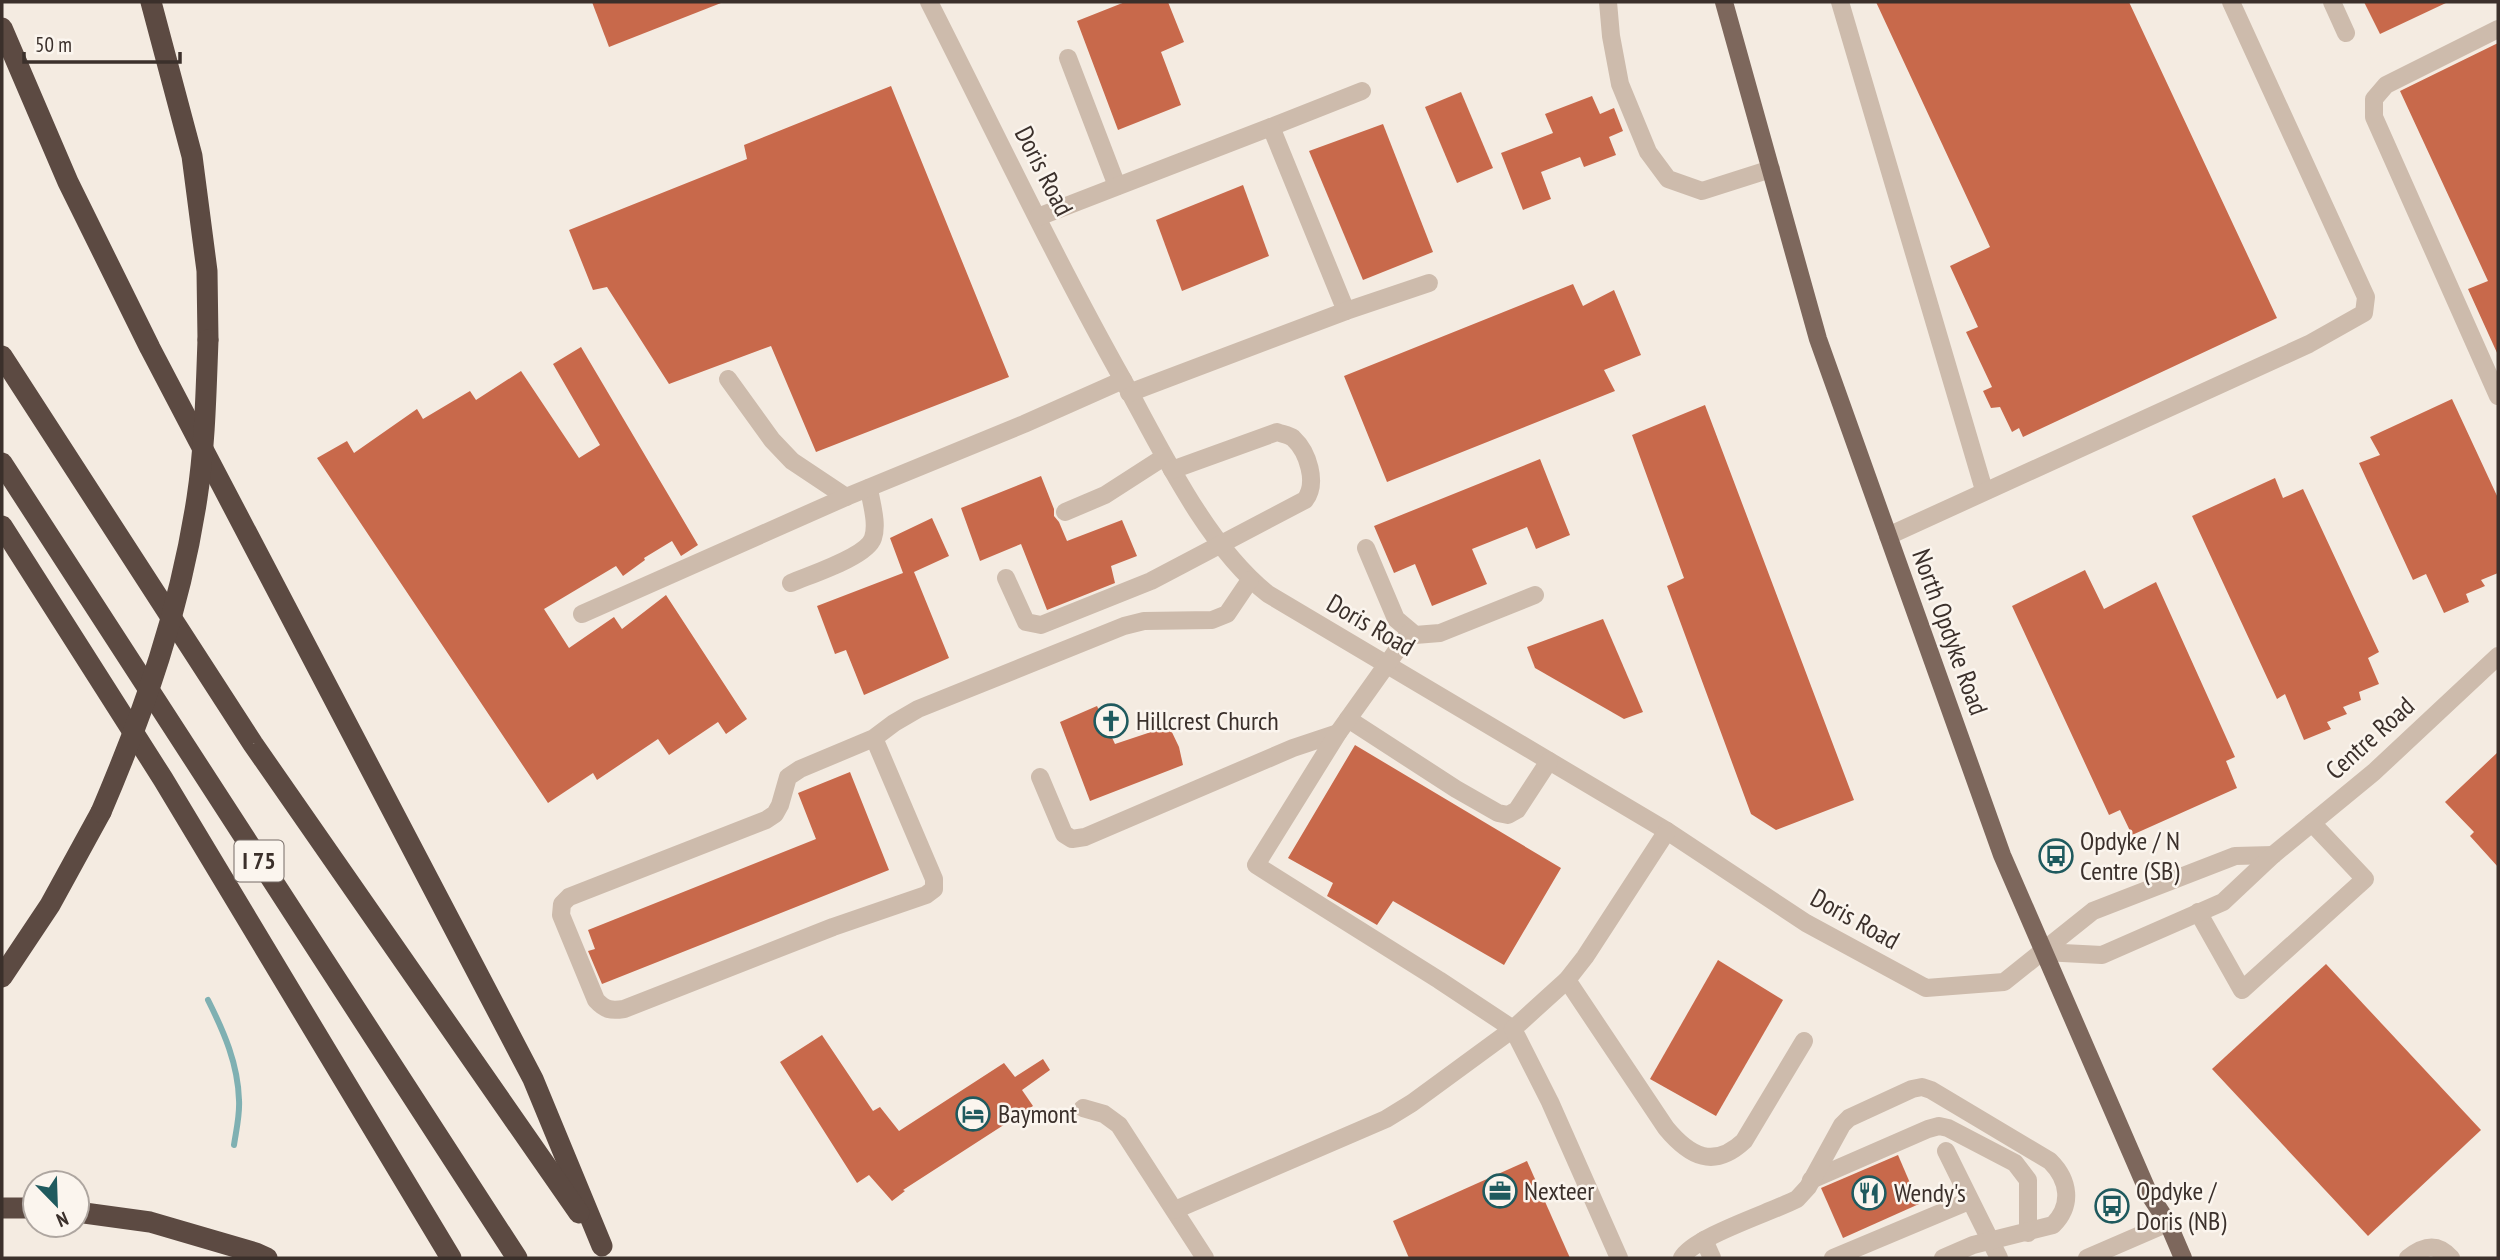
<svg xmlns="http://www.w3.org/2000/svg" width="2500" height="1260" viewBox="0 0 2500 1260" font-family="'PT Sans Narrow',sans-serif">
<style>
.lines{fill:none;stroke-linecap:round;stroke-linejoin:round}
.stream{stroke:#7fb0b2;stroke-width:6}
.building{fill:#c8694b}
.minor{stroke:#cdbbac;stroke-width:18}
.major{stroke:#7d675c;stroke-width:18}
.highway{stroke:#5c4a42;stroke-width:21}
.highway-bridge{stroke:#5c4a42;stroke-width:21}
.labels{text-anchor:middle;stroke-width:5;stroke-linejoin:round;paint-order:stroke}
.shield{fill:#fbf5ee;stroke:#756b66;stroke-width:2}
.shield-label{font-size:24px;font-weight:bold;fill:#3b302b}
.street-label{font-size:26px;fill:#3b302b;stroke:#fbf5ee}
.poi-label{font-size:26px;fill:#3b302b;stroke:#fbf5ee;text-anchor:start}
</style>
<rect width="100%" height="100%" fill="#f4ebe1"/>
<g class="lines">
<path class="stream" d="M208,1000c16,32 30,64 31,100 1,15 -3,31 -5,45"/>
</g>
<g class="building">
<polygon points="592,2 721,2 721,3 609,47"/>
<polygon points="1125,2 1168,2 1184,42 1161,52 1181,105 1118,130 1077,21"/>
<polygon points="1876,2 2129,2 2277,318 2023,437 2019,428 2012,432 2000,407 1991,408 1983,391 1992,387 1966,332 1978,327 1950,266 1990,247"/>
<polygon points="2364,2 2448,2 2380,34"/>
<polygon points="2498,43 2498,355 2468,289 2488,281 2400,91"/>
<polygon points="891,86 1009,377 816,452 771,346 669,384 607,287 593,290 569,230 747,159 744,145"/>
<polygon points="1461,92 1493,168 1457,183 1425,107"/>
<polygon points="1592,96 1600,114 1614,108 1623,131 1609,137 1616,155 1584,167 1580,157 1541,172 1551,199 1523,210 1501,153 1553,133 1545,114"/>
<polygon points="1383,124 1433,252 1363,280 1309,151"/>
<polygon points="1243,185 1269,256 1182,291 1156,220"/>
<polygon points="1573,284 1583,306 1614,290 1641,355 1604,370 1615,391 1387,482 1344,376"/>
<polygon points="581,347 698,545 681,556 672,541 644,558 645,560 623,576 616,566 544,609 569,648 614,617 622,629 666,595 747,719 726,734 718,722 669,755 658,739 597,780 593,773 548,803 317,458 347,441 354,453 417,409 423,419 470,391 476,400 521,371 579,458 600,445 553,364"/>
<polygon points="2452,399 2498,498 2498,573 2481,580 2485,586 2466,594 2469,602 2444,613 2426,574 2413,580 2359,463 2380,455 2370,437"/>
<polygon points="1705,405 1854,800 1776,830 1751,814 1667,586 1684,578 1632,435"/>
<polygon points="1540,459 1570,535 1536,549 1527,527 1472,549 1487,584 1432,606 1415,564 1394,573 1374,526"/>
<polygon points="1041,476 1054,509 1054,516 1059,522 1067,541 1122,520 1137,556 1111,566 1115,583 1047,610 1021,544 980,561 961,508"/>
<polygon points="2275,478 2283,498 2303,489 2379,652 2368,658 2379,684 2359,692 2361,700 2343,707 2347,714 2327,722 2331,729 2304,740 2285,694 2277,699 2192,516"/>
<polygon points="932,518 949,556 914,572 949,658 864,695 846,650 835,654 817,606 903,573 890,538"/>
<polygon points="2085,570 2104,609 2156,582 2235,757 2226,761 2237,788 2132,835 2120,810 2109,815 2012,606"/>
<polygon points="1603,619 1643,712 1624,719 1535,668 1527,647"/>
<polygon points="1097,706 1115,744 1169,726 1179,747 1183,765 1090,801 1060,722"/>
<polygon points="1355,745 1561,868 1504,965 1393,901 1377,925 1327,896 1333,883 1288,858"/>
<polygon points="2498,752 2498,867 2470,836 2474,832 2445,802"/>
<polygon points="850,772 889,870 602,984 588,951 595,949 588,930 816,839 798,793"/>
<polygon points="1718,960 1783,1000 1716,1116 1650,1079"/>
<polygon points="2326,964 2481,1130 2368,1236 2212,1069"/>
<polygon points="822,1035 873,1111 880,1107 899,1131 1004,1063 1015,1077 1043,1059 1050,1070 1022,1090 1033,1106 903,1190 905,1191 892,1201 869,1175 857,1183 780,1062"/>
<polygon points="1898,1155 1919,1204 1843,1238 1821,1188"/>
<polygon points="1527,1161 1570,1258 1409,1258 1393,1221"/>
</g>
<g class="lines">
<g class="minor">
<path d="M929,2c64,126 125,255 194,378 38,69 83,165 145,214l399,237 139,92 120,65 78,-6 89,-71 142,-55 38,-1"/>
<polyline points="1608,2 1611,36 1620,84 1648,152 1668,179 1702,191 1771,169"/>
<polyline points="1840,2 1984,490"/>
<polyline points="2332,2 2346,33"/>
<polyline points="2498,29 2386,85 2374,99 2374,117 2498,396"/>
<polyline points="1068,58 1117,186"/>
<polyline points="1271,127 1362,91"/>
<polyline points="1038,217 1271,127 1346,311 1129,393"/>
<polyline points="1346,311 1429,283"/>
<polyline points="728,379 772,440 792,461 846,497"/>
<polyline points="1065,512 1105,495 1164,457"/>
<polyline points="1888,536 2309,344 2364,313 2366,297 2231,2"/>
<polyline points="1366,548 1396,619 1415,635 1440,633 1535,595"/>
<path d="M1006,578l20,44 15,3 110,-44 154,-81c13,-17 3,-48 -12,-62 -4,-3 -11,-4 -16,-6l-105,38"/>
<path d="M791,583c18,-8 76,-26 82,-45 5,-15 -2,-35 -4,-50"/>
<polyline points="582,614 846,497 1024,424 1123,380"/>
<polyline points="1348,719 1456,789 1498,813 1508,815 1517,810 1549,761"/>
<path d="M874,738l60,141v10l-8,6 -93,32 -209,82c-13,2 -19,1 -28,-9l-35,-85 1,-11 7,-7 197,-77 9,-6 5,-9 8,-28 12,-8 74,-31 20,-15 24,-14 206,-83 20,-5 68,-1 15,-6 23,-34"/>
<polyline points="1040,777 1064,834 1072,839 1085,837 1293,748 1338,733"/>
<polyline points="2198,912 2242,990 2365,879 2312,823"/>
<polyline points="2043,952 2102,955 2223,902 2273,855 2374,772 2498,656"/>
<path d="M1567,980l99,148c24,29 48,41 78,13l60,-100"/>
<polyline points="1083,1108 1104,1114 1119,1125 1205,1258"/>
<polyline points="1946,1151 1999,1258"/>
<polyline points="1811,1180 1928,1129 1939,1126 1948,1128 2015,1163 2028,1180 2028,1233"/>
<polyline points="1175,1210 1386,1119 1412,1103 1513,1029 1439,980 1256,865 1338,733 1410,632"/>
<polyline points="1704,1240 1712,1258"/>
<polyline points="1619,1258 1550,1102 1513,1029 1567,980 1585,957 1667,831"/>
<path d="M1682,1258c11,-21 90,-46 115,-59l11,-12 34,-62 7,-7 63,-29 10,-2 9,3 119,71c19,19 23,44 3,64l-80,20 -30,13"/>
<polyline points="1833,1258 1969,1201"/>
<polyline points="2087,1258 2168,1223"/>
<path d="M2408,1258c15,-12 29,-16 43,0"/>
</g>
<polyline class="major" points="1724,2 1818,339 2002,855 2149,1194 2168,1223 2183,1258"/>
<g class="highway">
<polyline points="151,2 192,156 207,271 208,340"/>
<polyline points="2,28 68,182 150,348 533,1079 602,1246"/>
<polyline points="2,356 253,744 579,1213"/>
<polyline points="2,463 517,1258"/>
<polyline points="2,526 163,779 451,1258"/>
<polyline points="2,977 50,905 101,812"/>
<polyline points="2,1208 35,1208"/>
<polyline points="77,1212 150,1222 256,1253 267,1258"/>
</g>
<path class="highway-bridge" d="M101,812c44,-103 79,-202 96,-314 8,-52 9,-106 11,-158"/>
</g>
<defs>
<symbol id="church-ring" viewBox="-11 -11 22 22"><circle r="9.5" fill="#fbf5ee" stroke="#1f5a5e" stroke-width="1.5"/><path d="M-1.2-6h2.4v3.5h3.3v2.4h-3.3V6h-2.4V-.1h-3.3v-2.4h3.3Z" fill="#1f5a5e"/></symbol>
<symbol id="bus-ring" viewBox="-11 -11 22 22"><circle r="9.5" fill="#fbf5ee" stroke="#1f5a5e" stroke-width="1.5"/><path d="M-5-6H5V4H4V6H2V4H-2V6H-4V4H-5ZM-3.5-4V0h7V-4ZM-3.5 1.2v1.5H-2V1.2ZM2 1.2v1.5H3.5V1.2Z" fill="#1f5a5e"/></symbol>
<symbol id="hotel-ring" viewBox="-11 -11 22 22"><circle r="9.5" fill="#fbf5ee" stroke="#1f5a5e" stroke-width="1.5"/><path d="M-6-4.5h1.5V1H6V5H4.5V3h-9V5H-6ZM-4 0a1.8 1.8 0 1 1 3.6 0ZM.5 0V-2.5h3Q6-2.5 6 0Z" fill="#1f5a5e"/></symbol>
<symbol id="office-ring" viewBox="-11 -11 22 22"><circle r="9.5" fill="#fbf5ee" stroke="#1f5a5e" stroke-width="1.5"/><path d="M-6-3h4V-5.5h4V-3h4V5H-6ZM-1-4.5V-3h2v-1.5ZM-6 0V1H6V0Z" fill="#1f5a5e"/></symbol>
<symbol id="restaurant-ring" viewBox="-11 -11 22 22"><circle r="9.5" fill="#fbf5ee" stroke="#1f5a5e" stroke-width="1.5"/><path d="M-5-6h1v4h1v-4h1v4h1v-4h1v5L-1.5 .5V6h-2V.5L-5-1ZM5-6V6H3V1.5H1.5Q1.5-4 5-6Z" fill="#1f5a5e"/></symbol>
</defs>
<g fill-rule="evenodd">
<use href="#church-ring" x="1092" y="702" width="38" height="38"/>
<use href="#bus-ring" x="2037" y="837" width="38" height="38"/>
<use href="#hotel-ring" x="954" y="1095" width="38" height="38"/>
<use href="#office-ring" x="1481" y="1172" width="38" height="38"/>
<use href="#restaurant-ring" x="1850" y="1174" width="38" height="38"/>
<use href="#bus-ring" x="2093" y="1187" width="38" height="38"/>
</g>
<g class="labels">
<rect class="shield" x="234.5" y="840.5" width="49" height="41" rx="5"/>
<g class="shield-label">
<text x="259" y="869">I 75</text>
</g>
<g class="street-label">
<text transform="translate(1044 171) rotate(63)" y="9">Doris Road</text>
<text transform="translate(1371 625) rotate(30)" y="9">Doris Road</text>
<text transform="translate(1950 632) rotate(70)" y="9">North Opdyke Road</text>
<text transform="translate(2370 738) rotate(-42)" y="9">Centre Road</text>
<text transform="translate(1855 919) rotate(29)" y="9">Doris Road</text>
</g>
<g class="poi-label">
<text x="1136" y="730">Hillcrest Church</text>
<text x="2080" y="850">Opdyke / N<tspan x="2080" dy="30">Centre (SB)</tspan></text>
<text x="998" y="1123">Baymont</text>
<text x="1524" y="1200">Nexteer</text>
<text x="2136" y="1200">Opdyke /<tspan x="2136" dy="30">Doris (NB)</tspan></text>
<text x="1894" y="1202">Wendy's</text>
</g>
</g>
<rect width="2500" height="1260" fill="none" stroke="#3b302b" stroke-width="7"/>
<g transform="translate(56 1204) rotate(157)"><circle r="33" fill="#fbf5ee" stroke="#aea6a0" stroke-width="2"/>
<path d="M0-5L12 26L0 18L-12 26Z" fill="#1f5a5e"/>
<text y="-10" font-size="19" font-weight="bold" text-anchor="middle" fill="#3b302b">N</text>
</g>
<path d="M24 52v10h156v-10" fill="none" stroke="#3b302b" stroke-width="3.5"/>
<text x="35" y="52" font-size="21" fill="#3b302b" stroke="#fbf5ee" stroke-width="5" paint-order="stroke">50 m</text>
</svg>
